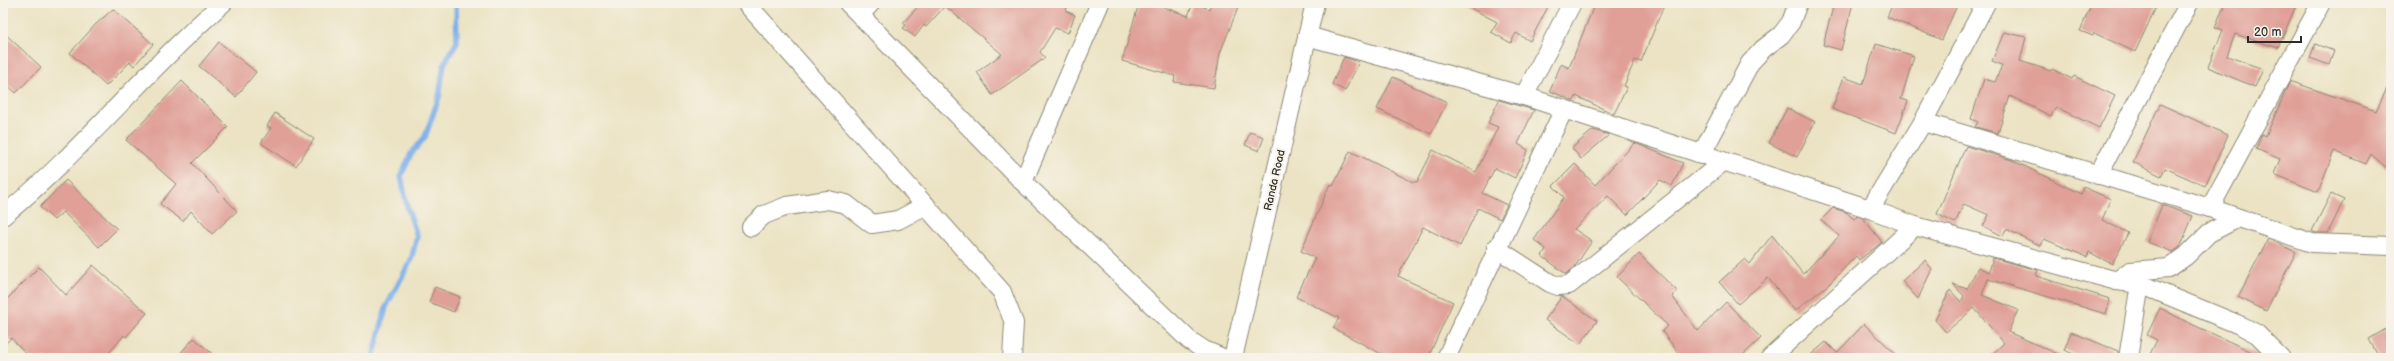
<svg xmlns="http://www.w3.org/2000/svg" width="2394" height="361" viewBox="0 0 2394 361" font-family="'Balsamiq Sans',sans-serif">
<style>
.lines{fill:none;stroke-linecap:round;stroke-linejoin:round}
.stream{stroke:#7db0ea;stroke-width:5.5}
.building{fill:#e0a098}
.minor-casing{stroke:#8b8777;stroke-width:20}
.minor{stroke:#fff;stroke-width:18}
.labels{text-anchor:middle;stroke-width:4;stroke-linejoin:round;paint-order:stroke}
.street-label{font-size:11px;fill:#2b2b2b;stroke:#f7f3e8}
</style>
<rect width="100%" height="100%" fill="#f7f3e8"/>
<filter id="ink" filterUnits="userSpaceOnUse"><feTurbulence type="fractalNoise" baseFrequency=".025" numOctaves="2"/><feDisplacementMap in="SourceGraphic" scale="8" xChannelSelector="R" yChannelSelector="G"/><feConvolveMatrix kernelMatrix="1 2 1 2 8 2 1 2 1" color-interpolation-filters="sRGB"/></filter>
<filter id="wash" filterUnits="userSpaceOnUse"><feTurbulence type="fractalNoise" baseFrequency=".012" numOctaves="4" result="noise"/><feDisplacementMap in="SourceGraphic" scale="16" xChannelSelector="R" yChannelSelector="G"/><feGaussianBlur stdDeviation="0.9" result="paint"/><feColorMatrix in="noise" values="0 0 0 0 0 0 0 0 0 0 0 0 0 0 0 0 0 1.4 0 .05"/><feComposite in="paint" operator="in"/></filter>
<g filter="url(#wash)">
<rect width="100%" height="100%" fill="#ebe3c3"/>
<g class="lines">
<polyline class="stream" points="373,358 386,307 411,260 417,236 407,206 401,176 411,154 425,137 439,97 444,64 457,42 456,3"/>
</g>
<g id="blocks">
<g class="building">
<polygon points="921,3 1068,3 1066,11 1075,15 1068,33 1055,28 1040,52 1045,58 992,95 977,72 1002,54 945,6 926,27 924,25 915,37 903,28 906,25 903,23"/>
<polygon points="1139,3 1153,3 1188,16 1193,3 1209,9 1211,3 1240,3 1220,53 1214,88 1174,82 1175,76 1122,61"/>
<polygon points="1461,3 1550,3 1530,41 1516,33 1511,43 1491,32 1497,22"/>
<polygon points="1595,3 1665,3 1641,62 1635,60 1624,86 1627,87 1614,114 1576,96 1574,101 1550,91 1561,64 1569,68"/>
<polygon points="1834,3 1853,3 1841,50 1823,45"/>
<polygon points="1893,3 1958,3 1942,40 1887,17"/>
<polygon points="2092,3 2158,3 2135,52 2094,33 2093,36 2080,31"/>
<polygon points="2225,3 2297,3 2278,48 2235,34 2227,56 2263,69 2255,87 2208,67 2223,30 2215,27"/>
<polygon points="113,9 153,44 134,66 130,62 106,86 70,53 95,25"/>
<polygon points="3,32 41,67 16,93 3,81"/>
<polygon points="2004,32 2026,37 2020,61 2051,71 2052,69 2072,79 2074,76 2115,96 2099,128 2056,107 2051,116 2010,96 1998,133 1975,127 1978,122 1971,119 1984,79 1995,82 2002,65 1992,61"/>
<polygon points="219,42 256,72 236,97 199,66"/>
<polygon points="1876,44 1914,56 1901,99 1908,101 1896,133 1832,109 1844,77 1863,84"/>
<polygon points="2315,44 2334,51 2329,65 2310,58"/>
<polygon points="1344,57 1359,62 1345,91 1332,84"/>
<polygon points="1393,77 1447,102 1431,134 1377,109"/>
<polygon points="2391,80 2391,172 2371,154 2366,164 2334,151 2318,192 2274,174 2280,159 2256,149 2262,134 2266,136 2290,81 2376,111"/>
<polygon points="182,81 228,127 192,163 237,211 212,234 191,211 183,221 160,204 176,184 126,140"/>
<polygon points="1499,100 1534,110 1518,144 1528,150 1515,178 1495,168 1482,193 1507,205 1500,219 1478,208 1460,246 1423,227 1398,276 1453,302 1428,358 1389,358 1333,328 1339,318 1296,297 1315,258 1301,251 1330,184 1333,186 1350,151 1413,182 1417,182 1433,150 1476,172 1498,127 1488,123"/>
<polygon points="2160,104 2228,135 2205,186 2165,168 2161,176 2133,162"/>
<polygon points="1787,108 1815,122 1797,157 1769,143"/>
<polygon points="275,113 314,139 296,166 261,143 271,128 267,126"/>
<polygon points="1593,130 1609,135 1581,159 1572,148"/>
<polygon points="1250,132 1264,137 1259,151 1245,145"/>
<polygon points="1635,143 1683,163 1672,186 1660,180 1627,215 1608,196 1574,229 1592,241 1574,268 1566,274 1542,256 1546,249 1534,240 1564,197 1553,186 1575,164 1595,185"/>
<polygon points="1966,146 2012,160 2081,194 2083,187 2111,199 2102,220 2128,233 2112,264 2089,252 2087,257 2044,239 2041,246 2006,229 2003,236 1983,226 1989,215 1964,204 1955,223 1937,214"/>
<polygon points="66,180 117,229 99,247 63,212 54,220 40,207"/>
<polygon points="2331,194 2344,200 2328,233 2316,233 2312,231"/>
<polygon points="2162,205 2193,216 2180,247 2173,252 2147,242"/>
<polygon points="1833,208 1846,212 1854,219 1858,216 1863,218 1882,242 1859,260 1856,256 1829,284 1795,311 1768,278 1738,304 1719,282 1745,259 1750,264 1772,235 1803,274 1839,236 1821,220"/>
<polygon points="2268,239 2296,252 2266,311 2238,297"/>
<polygon points="1639,254 1677,291 1672,296 1698,331 1726,302 1761,338 1740,358 1682,358 1662,331 1668,326 1617,277"/>
<polygon points="1993,258 2038,270 2036,276 2110,299 2106,314 1988,279 1982,295 2018,310 2008,332 2067,358 1988,358 2004,343 1974,308 1946,332 1935,320 1950,290 1961,302 1964,296 1953,284 1967,289 1978,267 1989,272"/>
<polygon points="1925,260 1932,269 1918,299 1902,281"/>
<polygon points="93,265 147,313 126,337 124,335 105,358 30,358 11,338 3,346 3,303 39,267 66,295"/>
<polygon points="435,287 460,297 454,312 429,302"/>
<polygon points="1562,296 1597,321 1580,344 1545,320"/>
<polygon points="2160,308 2185,321 2265,358 2148,358 2157,340 2147,335"/>
<polygon points="1864,324 1900,358 1807,358 1826,342 1837,353"/>
<polygon points="2391,326 2391,358 2379,358 2369,339"/>
<polygon points="2071,332 2118,351 2118,358 2083,358 2064,350"/>
<polygon points="194,338 217,358 176,358"/>
</g>
</g>
</g>
<g filter="url(#ink)">
<use href="#blocks" fill-opacity="0" stroke="#8b8777" stroke-width="1"/>
<g class="lines">
<defs>
<g id="minor">
<polyline points="746,3 1002,292 1014,323 1012,358"/>
<polyline points="848,3 1023,182 1189,340 1204,350 1223,358"/>
<polyline points="860,15 871,3"/>
<polyline points="1307,36 1524,96 1870,209 1915,226 2117,281 2140,284 2242,326 2257,334 2281,358"/>
<polyline points="1524,96 1572,3"/>
<polyline points="1923,122 2210,208 2312,243 2391,246"/>
<polyline points="1701,155 1750,63 1763,49 1781,35 1791,22 1798,3"/>
<polyline points="2098,175 2189,3"/>
<polyline points="1023,182 1100,3"/>
<polyline points="2210,208 2321,3"/>
<polyline points="1870,209 1923,122 1986,3"/>
<path d="M3,216c79,-65 143,-146 220,-213"/>
<polyline points="751,227 764,215 787,206 828,200 846,204 872,224 898,220 926,205"/>
<polyline points="1496,248 1550,283 1558,286 1569,285 1723,162"/>
<polyline points="2117,281 2130,271 2169,268 2186,256 2209,233 2238,218"/>
<polyline points="1233,358 1315,3"/>
<polyline points="1446,358 1564,109"/>
<polyline points="1770,358 1915,226"/>
<polyline points="2128,358 2140,284"/>
</g>
</defs>
<use href="#minor" class="minor-casing"/>
<use href="#minor" class="minor"/>
</g>
</g>
<g class="labels">
<g class="street-label">
<text transform="translate(1274 180) rotate(-77)" y="4">Randa Road</text>
</g>
</g>
<rect width="2394" height="361" fill="none" stroke="#f7f3e8" stroke-width="16"/>
<path d="M2248 36v6h53v-6" fill="none" stroke="#2b2b2b" stroke-width="2"/>
<text x="2254" y="36" font-size="12" fill="#2b2b2b" stroke="#f7f3e8" stroke-width="3" paint-order="stroke">20 m</text>
</svg>
